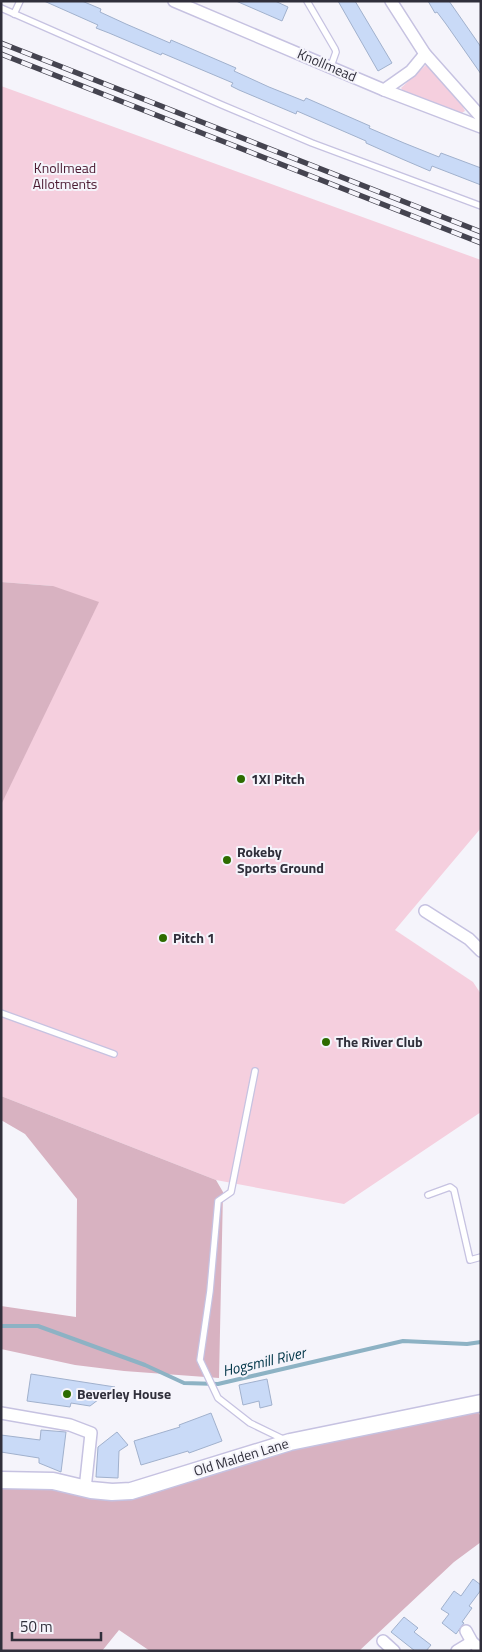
<svg xmlns="http://www.w3.org/2000/svg" width="482" height="1652" viewBox="0 0 482 1652" font-family="'Titillium Web',sans-serif">
<style>
.green{fill:#f5cfde}
.forest{fill:#d8b2c1}
.lines{fill:none;stroke-linecap:round;stroke-linejoin:round}
.stream{stroke:#8db2c4;stroke-width:4}
.building{fill:#c9daf7;stroke:#a1b1cd}
.lane-casing{stroke:#c6c2e1;stroke-width:8}
.street-casing{stroke:#c6c2e1;stroke-width:14}
.secondary-casing{stroke:#c6c2e1;stroke-width:19}
.lane{stroke:#fff;stroke-width:5.5}
.street{stroke:#fff;stroke-width:11}
.secondary{stroke:#fff;stroke-width:16}
.rail-casing{stroke:#454450;stroke-width:5.5}
.rail{stroke:#f5f4fb;stroke-width:4;stroke-dasharray:11;stroke-linecap:butt}
.poi-dot{fill:#2d6c00;stroke:#f5f4fb;stroke-width:2}
.labels{text-anchor:middle;stroke-width:4;stroke-linejoin:round;paint-order:stroke}
.street-label{font-size:14px;fill:#302f3b;stroke:#f5f4fb}
.park-label{font-size:14px;fill:#4c1c33;stroke:#f5f4fb}
.poi-label{font-size:14px;font-weight:bold;fill:#302f3b;stroke:#f5f4fb;text-anchor:start}
.water-label{font-size:15px;font-style:italic;fill:#003548;stroke:#f5f4fb}
</style>
<rect width="100%" height="100%" fill="#f5f4fb"/>
<g class="green">
<polygon points="427,64 463,107 465,111 460,114 403,91 401,88"/>
<polygon points="1,86 481,260 481,828 395,930 473,982 481,994 481,1112 344,1204 216,1180 1,1096 1,805 53,586 1,582"/>
</g>
<g class="forest">
<polygon points="1,582 53,586 99,602 1,805"/>
<polygon points="1,1096 216,1180 223,1192 219,1378 124,1371 75,1365 1,1349 1,1306 76,1317 77,1199 25,1134 1,1120"/>
<polygon points="477,1410 481,1417 481,1542 454,1562 359,1651 150,1651 119,1630 102,1651 1,1651 1,1486 62,1489 100,1500 145,1496 339,1434"/>
</g>
<g class="lines">
<polyline class="stream" points="1,1326 38,1326 145,1365 184,1383 218,1384 403,1341 467,1344 481,1342"/>
</g>
<g class="building">
<polygon points="44,1 82,1 101,9 100,12 126,24 170,43 171,40 236,68 234,71 269,87 304,101 306,98 370,126 369,128 404,143 439,157 441,153 481,168 481,185 432,166 430,171 402,159 366,143 366,141 297,111 296,114 239,90 231,86 233,83 162,53 161,55 109,33 96,28 98,25"/>
<polygon points="236,1 275,1 288,7 282,21"/>
<polygon points="338,1 355,1 392,63 378,71"/>
<polygon points="428,1 449,1 481,47 481,74 446,24 437,12 435,13"/>
<polygon points="31,1374 115,1387 90,1406 71,1403 70,1407 27,1401"/>
<polygon points="267,1379 272,1405 260,1408 259,1401 243,1405 239,1385"/>
<polygon points="211,1413 222,1441 189,1453 188,1451 141,1465 134,1441 180,1427 179,1425"/>
<polygon points="41,1430 66,1432 61,1472 39,1463 39,1458 1,1452 1,1435 40,1440"/>
<polygon points="117,1432 128,1445 119,1451 118,1478 96,1477 98,1447"/>
<polygon points="473,1579 481,1585 481,1590 469,1606 472,1608 462,1622 464,1623 456,1634 442,1623 449,1614 441,1609 454,1591 461,1596"/>
<polygon points="404,1617 418,1628 414,1632 431,1645 426,1651 415,1651 391,1632"/>
</g>
<g class="lines">
<defs>
<g id="lane">
<polyline points="307,1 335,49 336,52 331,66"/>
<polyline points="1,8 222,105 312,143 481,206"/>
<polyline points="14,14 20,1"/>
<polyline points="1,1013 114,1054"/>
<polyline points="255,1071 231,1192 218,1201 210,1291 200,1360 218,1398 250,1423 285,1440"/>
<polyline points="428,1195 450,1187 454,1190 470,1260 481,1257"/>
</g>
<g id="street">
<polyline points="174,1 384,90 481,127"/>
<polyline points="391,1 425,54 481,117"/>
<polyline points="384,90 411,71 425,54"/>
<polyline points="425,911 469,939 481,951"/>
<polyline points="1,1413 70,1425 91,1433 85,1489"/>
<polyline points="466,1631 472,1642 481,1650"/>
<polyline points="383,1641 394,1651"/>
<polyline points="457,1651 472,1642"/>
</g>
<polyline id="secondary" points="1,1480 53,1481 91,1490 112,1492 131,1491 290,1442 481,1403"/>
</defs>
<use href="#lane" class="lane-casing"/>
<use href="#street" class="street-casing"/>
<use href="#secondary" class="secondary-casing"/>
<use href="#lane" class="lane"/>
<use href="#street" class="street"/>
<use href="#secondary" class="secondary"/>
<defs>
<g id="rail">
<polyline points="1,43 481,232"/>
<polyline points="1,54 481,243"/>
</g>
</defs>
<use href="#rail" class="rail-casing"/>
<use href="#rail" class="rail"/>
</g>
<g class="poi-dot">
<circle cx="241" cy="779" r="5"/>
<circle cx="227" cy="860" r="5"/>
<circle cx="163" cy="938" r="5"/>
<circle cx="326" cy="1042" r="5"/>
<circle cx="67" cy="1394" r="5"/>
</g>
<g class="labels">
<g class="street-label">
<text transform="translate(327 65) rotate(23)" y="5">Knollmead</text>
<text transform="translate(241 1457) rotate(-17)" y="5">Old Malden Lane</text>
</g>
<g class="park-label">
<text x="65" y="173">Knollmead<tspan x="65" dy="16">Allotments</tspan></text>
</g>
<g class="poi-label">
<text x="251" y="784">1XI Pitch</text>
<text x="237" y="857">Rokeby<tspan x="237" dy="16">Sports Ground</tspan></text>
<text x="173" y="943">Pitch 1</text>
<text x="336" y="1047">The River Club</text>
<text x="77" y="1399">Beverley House</text>
</g>
<g class="water-label">
<text transform="translate(264 1362) rotate(-13)" y="5">Hogsmill River</text>
</g>
</g>
<rect width="482" height="1652" fill="none" stroke="#302f3b" stroke-width="5"/>
<path d="M12 1632v8h89v-8" fill="none" stroke="#302f3b" stroke-width="2.5"/>
<text x="20" y="1632" font-size="15" fill="#302f3b" stroke="#f5f4fb" stroke-width="4" paint-order="stroke">50 m</text>
</svg>
